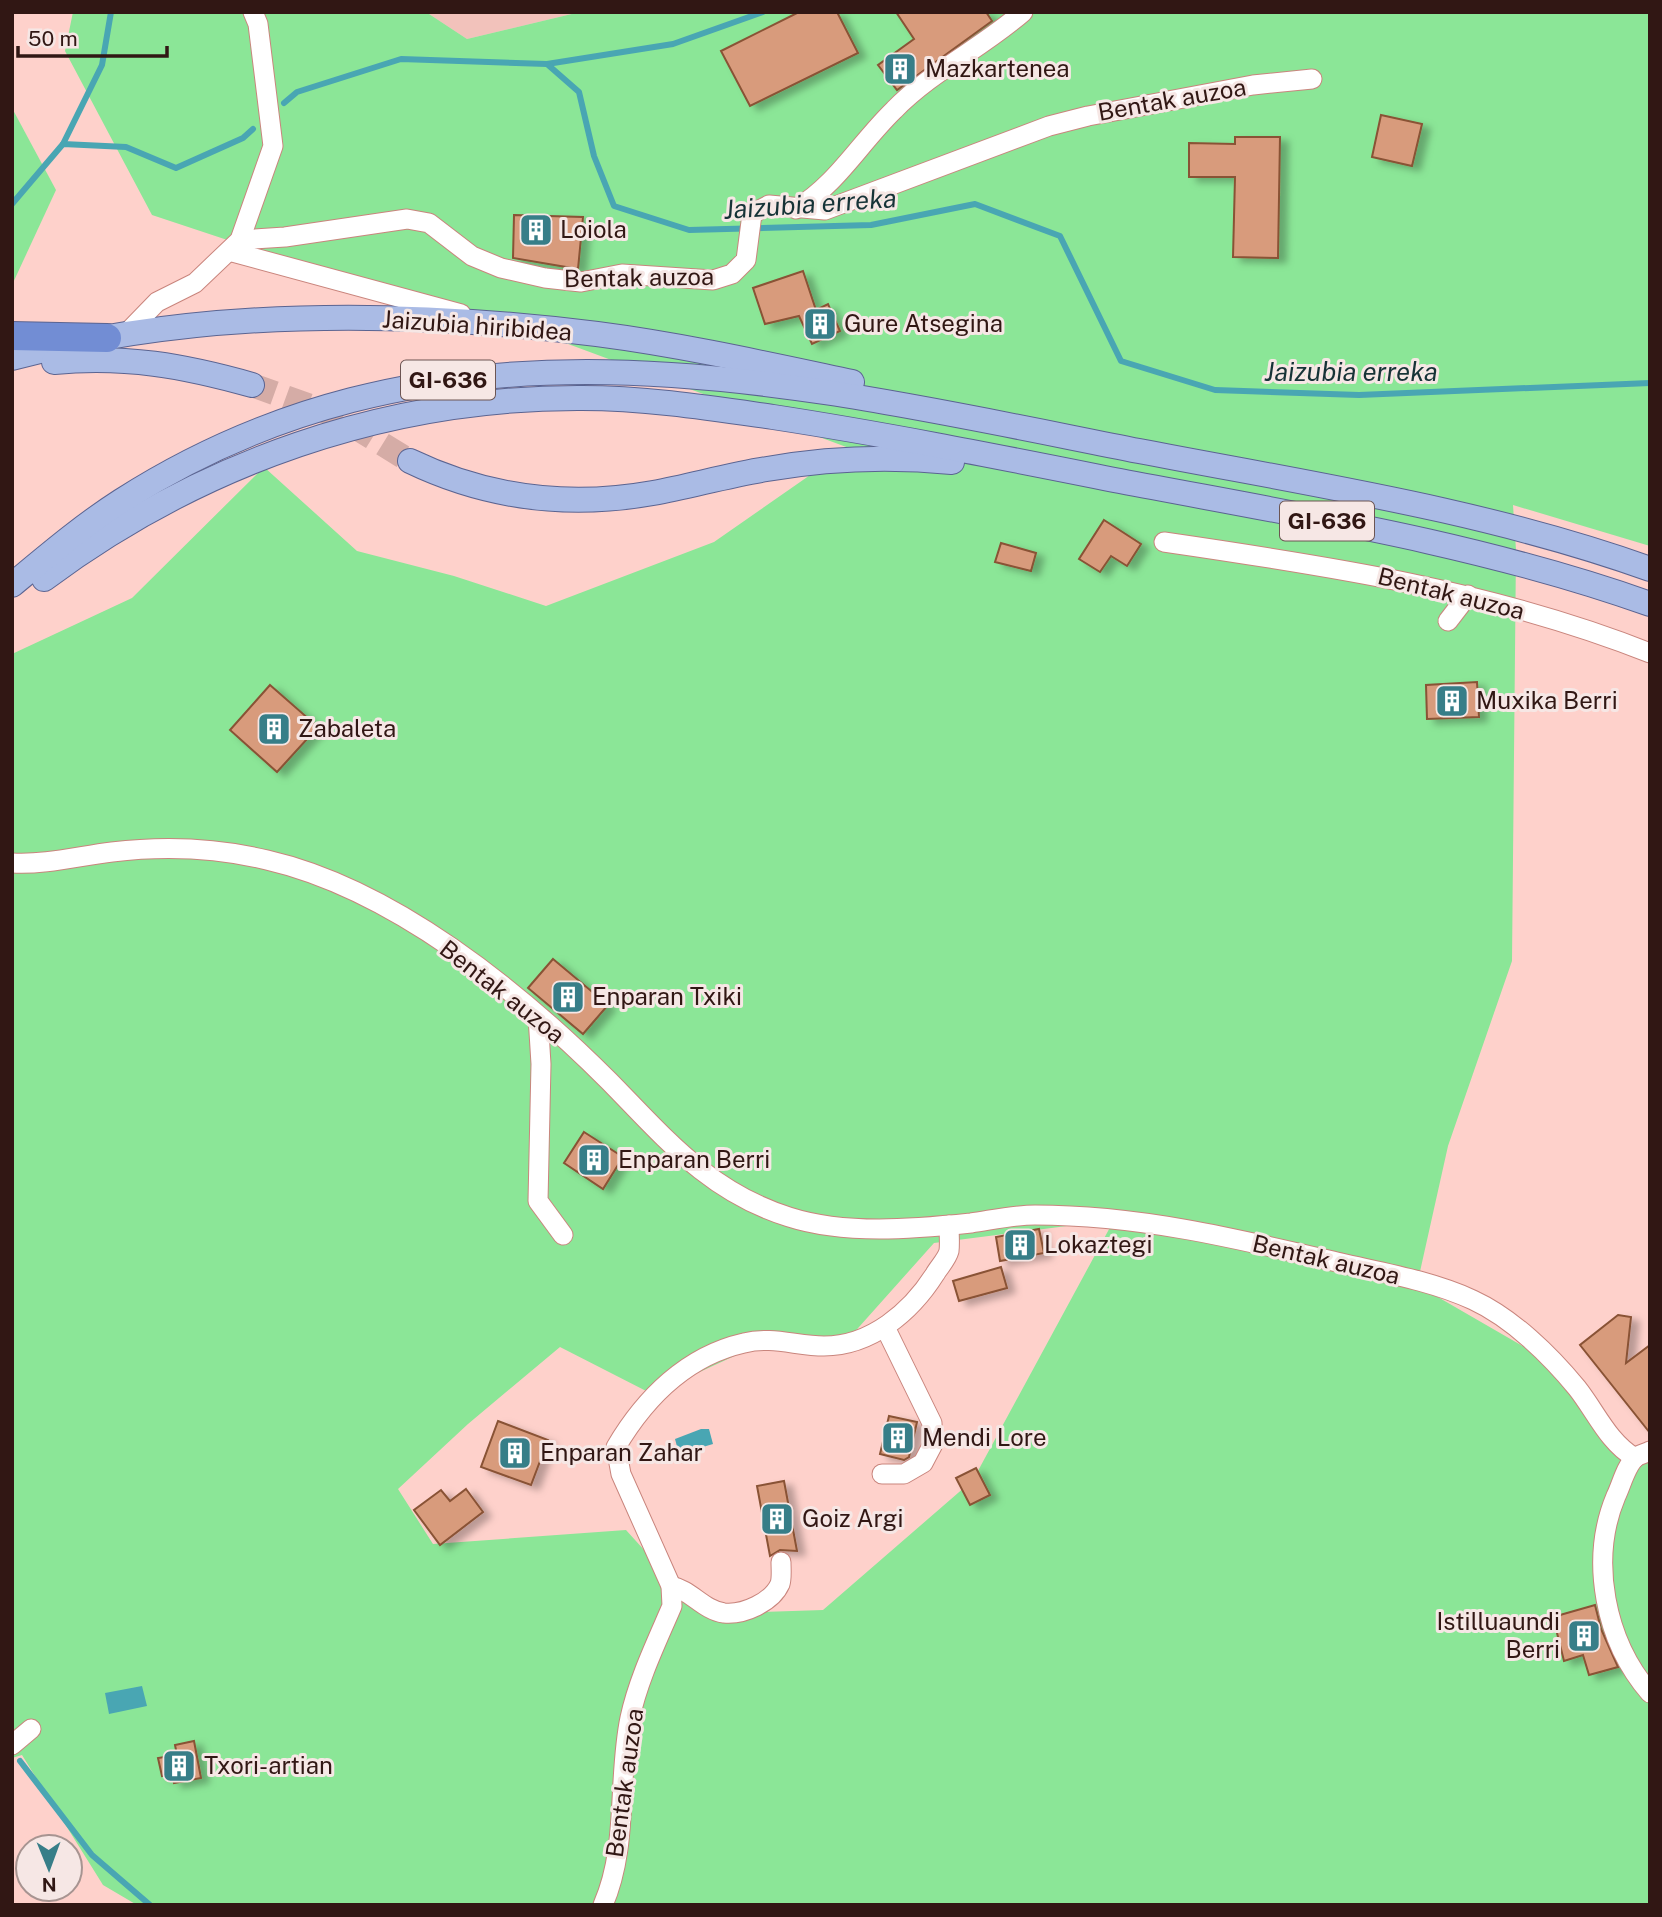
<svg xmlns="http://www.w3.org/2000/svg" width="1662" height="1917" viewBox="0 0 1662 1917" font-family="'Public Sans',sans-serif">
<style>
.built{fill:#f2c2bb}
.green{fill:#8be697;fill-rule:evenodd}
.water{fill:#49a6b3}
.lines{fill:none;stroke-linecap:round;stroke-linejoin:round}
.stream{stroke:#49a6b3;stroke-width:6}
.building{fill:#d89b7c;stroke:#895235;stroke-width:2;filter:url(#shadow)}
.major-tunnel{stroke:#d5aca6;stroke-width:24;stroke-dasharray:24 12;stroke-linecap:butt}
.minor-casing{stroke:#c9857d;stroke-width:21}
.major-casing{stroke:#5b6491;stroke-width:26}
.highway-casing{stroke:#5b6491;stroke-width:30}
.minor{stroke:#fff;stroke-width:19}
.major{stroke:#aabbe5;stroke-width:24}
.highway{stroke:#728dd4;stroke-width:28}
.labels{text-anchor:middle;stroke-width:6;stroke-linejoin:round;paint-order:stroke}
.shield{fill:#f6e7e5;stroke:#6c5553;stroke-width:2}
.shield-label{font-size:23px;font-weight:bold;fill:#311714}
.poi-label{font-size:24px;fill:#311714;stroke:#f6e7e5;text-anchor:start}
.street-label{font-size:24px;fill:#311714;stroke:#f6e7e5}
.water-label{font-size:26px;font-style:italic;fill:#163337;stroke:#f6e7e5}
</style>
<defs>
<filter id="shadow"><feDropShadow dx="8" dy="4.5" stdDeviation="3.5" flood-color="#0004"/></filter>
</defs>
<rect width="100%" height="100%" fill="#fed1cb"/>
<polygon class="built" points="426,12 580,12 467,39"/>
<g class="green">
<path d="M73,12h353l41,27 113,-27h1070v534l-137,-41 3,45 -4,411 -64,185 -31,139 135,78 80,92 18,-12v462h-1513l-34,-20 -81,-130 -10,3v-1104l120,-56 132,-131 93,84 97,25 92,30 168,-64 135,-94 -362,-134 -187,-50 -148,-49 -87,-164zM1114,1220l-141,260 -150,130 -121,4 -76,-84 -193,14 -35,-55 70,-65 92,-77 92,47 104,-48 78,9 100,-112z"/>
<polygon points="12,108 56,190 12,285"/>
</g>
<g class="water">
<polygon points="701,1429 709,1429 713,1444 679,1454 675,1439"/>
<polygon points="142,1686 147,1706 109,1714 105,1693"/>
</g>
<g class="lines">
<g class="stream">
<polyline points="547,64 673,44 763,12"/>
<polyline points="284,103 297,92 401,59 547,64 579,92 594,156 614,206 689,230 871,225 975,204 1060,236 1121,361 1215,390 1359,395 1650,383"/>
<polyline points="63,144 102,65 111,12"/>
<polyline points="12,204 63,144 126,147 176,168 243,138 253,129"/>
<polyline points="20,1761 92,1855 150,1905"/>
</g>
</g>
<g class="building">
<polygon points="799,12 837,12 858,53 750,106 721,51"/>
<polygon points="896,12 986,12 992,21 897,90 878,65 914,39"/>
<polygon points="1381,115 1422,124 1412,166 1372,157"/>
<polygon points="1235,137 1280,137 1278,258 1233,257 1235,177 1189,177 1189,143 1235,144"/>
<polygon points="514,215 583,217 578,269 513,258"/>
<polygon points="803,271 816,310 828,304 840,331 812,344 799,316 765,324 753,288"/>
<polygon points="1104,520 1141,544 1127,566 1111,556 1100,572 1079,559"/>
<polygon points="1001,543 1036,553 1031,571 995,562"/>
<polygon points="1477,682 1479,717 1427,719 1426,685"/>
<polygon points="270,685 318,727 277,772 230,730"/>
<polygon points="553,959 608,1005 583,1034 528,988"/>
<polygon points="584,1132 623,1157 603,1189 564,1163"/>
<polygon points="1039,1229 1044,1253 1000,1261 996,1237"/>
<polygon points="1001,1267 1007,1288 959,1301 953,1281"/>
<polygon points="1618,1315 1631,1317 1626,1363 1650,1345 1650,1433 1580,1345"/>
<polygon points="889,1416 917,1422 909,1457 904,1460 880,1454"/>
<polygon points="498,1421 548,1440 531,1485 481,1467"/>
<polygon points="976,1468 990,1495 970,1505 956,1478"/>
<polygon points="784,1481 797,1551 780,1550 770,1556 757,1486"/>
<polygon points="466,1489 483,1512 440,1545 414,1510 441,1490 450,1501"/>
<polygon points="1595,1605 1601,1629 1618,1667 1589,1675 1583,1655 1564,1661 1553,1617"/>
<polygon points="194,1741 201,1778 174,1783 172,1774 162,1776 158,1758 177,1755 175,1745"/>
</g>
<g class="lines">
<polyline class="major-tunnel" points="252,385 335,415 410,461"/>
<defs>
<g id="minor">
<path d="M796,209c42,-26 63,-65 98,-99 38,-39 88,-62 129,-98"/>
<polyline points="240,240 285,237 407,219 429,223 472,256 501,268 545,278 581,282 622,274 713,280 732,274 746,260 752,214 769,205 825,210 1049,126 1088,116 1253,85 1312,79"/>
<polyline points="229,251 461,314"/>
<polyline points="125,335 157,302 195,283 240,240 273,146 258,24 253,12"/>
<path d="M1164,542c165,24 330,49 486,111"/>
<polyline points="1448,621 1468,595"/>
<path d="M12,863c33,2 67,-7 100,-11 50,-6 105,-4 155,8 126,29 252,131 342,221 56,57 100,111 180,136 56,18 124,12 182,6 21,-3 43,-8 64,-8 105,0 204,24 306,48 44,10 91,18 132,37 39,18 77,55 104,88 19,24 31,54 58,70"/>
<polyline points="538,1016 541,1064 538,1201 563,1235"/>
<path d="M1650,1451c-4,2 -12,4 -15,7 -9,8 -14,28 -19,38 -27,64 -11,145 34,197"/>
<polyline points="882,1474 904,1474 923,1463 933,1444 932,1423 885,1327"/>
<path d="M671,1586c20,4 32,24 53,27 20,2 48,-11 56,-29 2,-6 1,-15 1,-22"/>
<polyline points="12,1745 31,1729"/>
<path d="M603,1905c26,-60 14,-125 27,-187 8,-38 27,-77 42,-112l-1,-20 -50,-112 -5,-27c29,-49 71,-91 128,-104 27,-7 53,3 80,3 47,0 87,-34 111,-72 4,-7 12,-15 14,-23 1,-8 0,-18 0,-26"/>
</g>
<g id="major">
<path d="M12,358c188,-50 393,-48 585,-24 85,11 170,30 255,48"/>
<path d="M54,362c70,-7 131,4 198,23"/>
<path d="M410,461c77,37 159,47 243,32 38,-7 76,-18 114,-24 62,-11 123,-13 185,-7"/>
<path d="M44,579c156,-116 342,-182 538,-181 64,0 128,10 191,19 117,18 231,41 347,64 178,34 358,62 530,123"/>
<path d="M12,585c35,-29 70,-59 109,-84 324,-207 668,-119 1018,-50 171,33 346,59 511,118"/>
</g>
<polyline id="highway" points="12,336 107,338"/>
</defs>
<use href="#minor" class="minor-casing"/>
<use href="#major" class="major-casing"/>
<use href="#highway" class="highway-casing"/>
<use href="#minor" class="minor"/>
<use href="#major" class="major"/>
<use href="#highway" class="highway"/>
</g>
<defs>
<symbol id="building-square" viewBox="-11 -11 22 22"><rect x="-9" y="-9" width="18" height="18" rx="4" fill="#377e88" stroke="#f6e7e5"/><path d="M-4-6H4V6H1V3H-1V6H-4ZM-2.5-4.3h1.7v1.8h-1.7ZM.8-4.3h1.7v1.8H.8ZM-2.5-1h1.7V.8h-1.7ZM.8-1h1.7V.8H.8Z" fill="#fff"/></symbol>
</defs>
<g fill-rule="evenodd">
<use href="#building-square" x="881" y="50" width="38" height="38"/>
<use href="#building-square" x="517" y="211" width="38" height="38"/>
<use href="#building-square" x="801" y="305" width="38" height="38"/>
<use href="#building-square" x="1433" y="682" width="38" height="38"/>
<use href="#building-square" x="255" y="710" width="38" height="38"/>
<use href="#building-square" x="549" y="978" width="38" height="38"/>
<use href="#building-square" x="575" y="1141" width="38" height="38"/>
<use href="#building-square" x="1001" y="1226" width="38" height="38"/>
<use href="#building-square" x="879" y="1419" width="38" height="38"/>
<use href="#building-square" x="496" y="1434" width="38" height="38"/>
<use href="#building-square" x="758" y="1500" width="38" height="38"/>
<use href="#building-square" x="1565" y="1617" width="38" height="38"/>
<use href="#building-square" x="160" y="1747" width="38" height="38"/>
</g>
<g class="labels">
<g class="shield">
<rect x="401" y="360.5" width="94" height="39" rx="5"/>
<rect x="1280" y="501.5" width="94" height="39" rx="5"/>
</g>
<g class="shield-label">
<text x="448" y="388">GI-636</text>
<text x="1327" y="529">GI-636</text>
</g>
<g class="poi-label">
<text x="925" y="77">Mazkartenea</text>
<text x="560" y="238">Loiola</text>
<text x="844" y="332">Gure Atsegina</text>
<text x="1476" y="709">Muxika Berri</text>
<text x="298" y="737">Zabaleta</text>
<text x="592" y="1005">Enparan Txiki</text>
<text x="618" y="1168">Enparan Berri</text>
<text x="1044" y="1253">Lokaztegi</text>
<text x="922" y="1446">Mendi Lore</text>
<text x="540" y="1461">Enparan Zahar</text>
<text x="802" y="1527">Goiz Argi</text>
<text x="1560" y="1630" text-anchor="end">Istilluaundi<tspan x="1560" dy="28">Berri</tspan></text>
<text x="204" y="1774">Txori-artian</text>
</g>
<g class="street-label">
<text transform="translate(1172 100) rotate(-10)" y="8">Bentak auzoa</text>
<text transform="translate(639 278) rotate(-1)" y="8">Bentak auzoa</text>
<text transform="translate(477 326) rotate(4)" y="8">Jaizubia hiribidea</text>
<text transform="translate(1451 594) rotate(14)" y="8">Bentak auzoa</text>
<text transform="translate(502 992) rotate(38)" y="8">Bentak auzoa</text>
<text transform="translate(1326 1260) rotate(13)" y="8">Bentak auzoa</text>
<text transform="translate(625 1783) rotate(-82)" y="8">Bentak auzoa</text>
</g>
<g class="water-label">
<text transform="translate(810 204) rotate(-4)" y="9">Jaizubia erreka</text>
<text x="1351" y="381">Jaizubia erreka</text>
</g>
</g>
<rect width="1662" height="1917" fill="none" stroke="#311714" stroke-width="28"/>
<g transform="translate(49 1868) rotate(179)"><circle r="33" fill="#f6e7e5" stroke="#a79491" stroke-width="2"/>
<path d="M0-5L12 26L0 18L-12 26Z" fill="#377e88"/>
<text y="-10" font-size="19" font-weight="bold" text-anchor="middle" fill="#311714">N</text>
</g>
<path d="M18 46v10h149v-10" fill="none" stroke="#311714" stroke-width="3.5"/>
<text x="28" y="46" font-size="21" fill="#311714" stroke="#f6e7e5" stroke-width="5" paint-order="stroke">50 m</text>
</svg>
